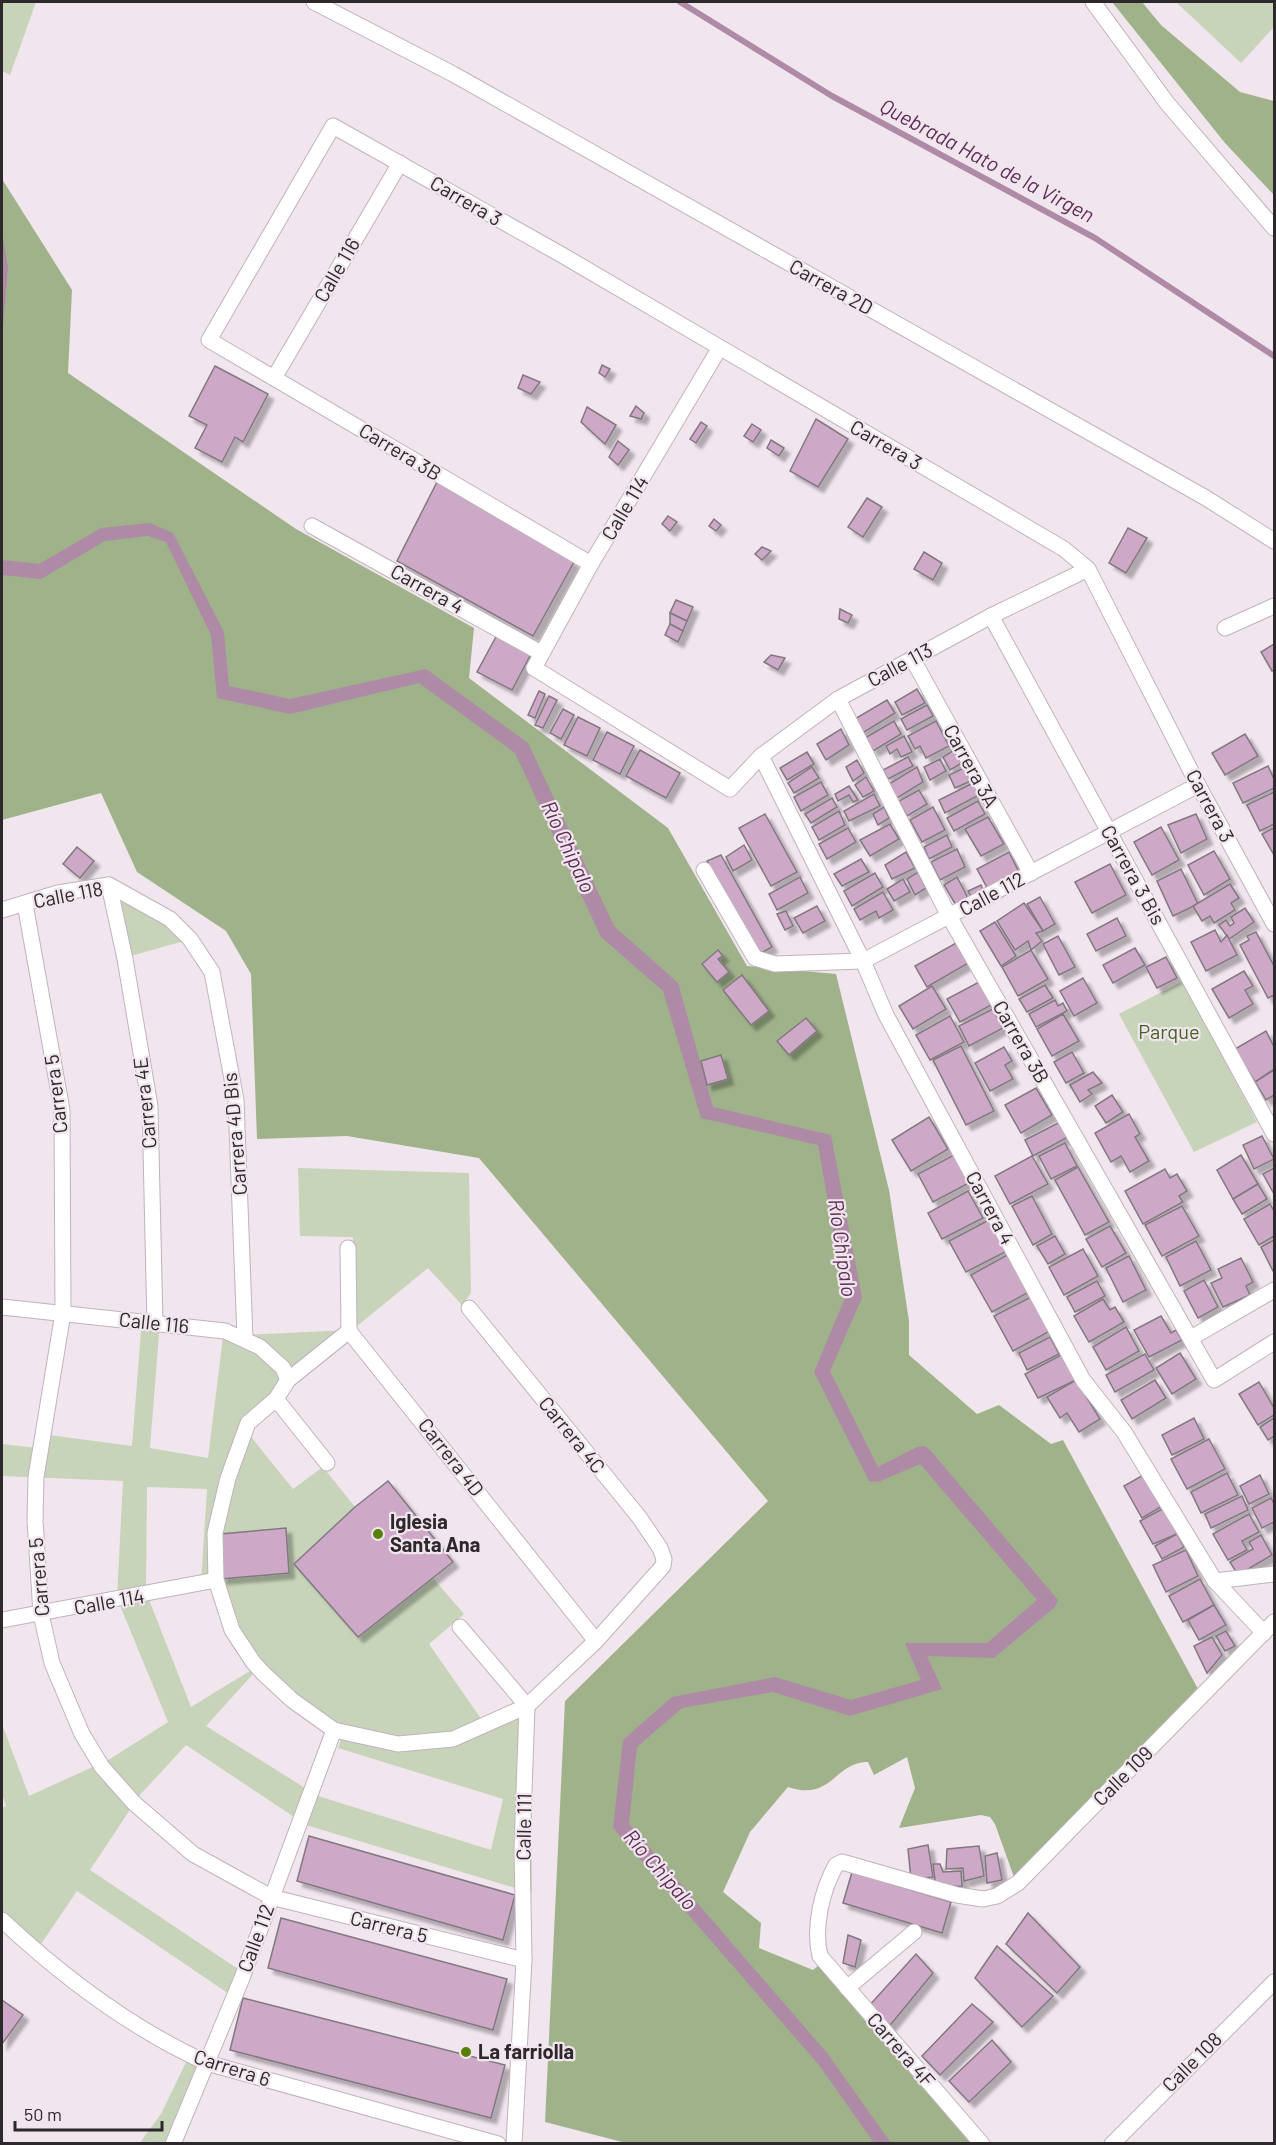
<svg xmlns="http://www.w3.org/2000/svg" width="1276" height="2145" viewBox="0 0 1276 2145" font-family="Barlow,sans-serif">
<style>
.green{fill:#c7d4b9;fill-rule:evenodd}
.forest{fill:#9fb28a}
.water{fill:#ae8aa7}
.lines{fill:none;stroke-linecap:round;stroke-linejoin:round}
.stream{stroke:#ae8aa7;stroke-width:6}
.building{fill:#cea9c7;stroke:#827880;stroke-width:1.5;filter:url(#shadow)}
.street-casing{stroke:#bfb3bc;stroke-width:17}
.street{stroke:#fff;stroke-width:15}
.poi-dot{fill:#588103;stroke:#f1e5ee;stroke-width:2}
.labels{text-anchor:middle;stroke-width:4.5;stroke-linejoin:round;paint-order:stroke}
.street-label{font-size:20px;fill:#2d282c;stroke:#f1e5ee}
.park-label{font-size:20px;fill:#476026;stroke:#f1e5ee}
.poi-label{font-size:20px;font-weight:bold;fill:#2d282c;stroke:#f1e5ee;text-anchor:start}
.water-label{font-size:21px;font-style:italic;fill:#5d2e56;stroke:#f1e5ee}
</style>
<defs>
<filter id="shadow"><feDropShadow dx="5.5" dy="5.5" stdDeviation="1.5" flood-color="#0004"/></filter>
</defs>
<rect width="100%" height="100%" fill="#f1e5ee"/>
<g class="green">
<polygon points="2,2 36,2 10,75 2,71"/>
<polygon points="1176,2 1271,2 1274,5 1274,27 1241,63"/>
<polygon points="117,895 195,938 127,957"/>
<polygon points="1183,981 1257,1122 1194,1152 1119,1014"/>
<path d="M298,1168l171,5 2,120 -9,12 -34,-37 -137,112 -43,53 45,56 30,-22 32,40 -61,57 64,73 75,-59 31,36 -35,30 55,79 50,-21 -3,27 1,164 -226,-68 -120,-80 -47,51 -49,74 157,105 -6,27 -164,-111 -38,56 -37,-32v-107l4,-2 -4,-13v-69l27,72 81,-37 58,-37 -51,-124 6,-117 -121,-5v-32l43,5 4,-14 83,11 10,-127 18,2 -10,127 58,10 16,-129 22,6 103,-5 4,-93 -53,-1zM147,1487l60,2 -6,94 20,-4 19,50 23,34 -72,44 -45,-115zM286,1528l3,45 -68,6 -1,-45zM263,1663l31,35 50,33 -6,17 165,51 -12,51 -173,-54 -112,-70z"/>
<polygon points="192,2050 213,2062 170,2143 139,2144 161,2114"/>
</g>
<g class="forest">
<polygon points="1112,2 1142,2 1161,25 1240,92 1274,101 1274,195 1225,143"/>
<path d="M2,179l70,111 -4,83 228,156 178,99 -5,50 199,150 79,138 89,8 53,216 20,131v34l68,59 22,-9 52,39 12,-4 135,249 -183,191 -20,-56 -5,-7 -9,-2 -82,13 16,-40 -8,-31 -33,18 -6,-13c-34,0 -36,40 -80,25l-38,45 -27,60 38,31 -2,25 54,22 10,-8 159,181 -352,1 -85,-22 20,-421 203,-200 -289,-343 -132,-22 -90,3 -6,-165 -25,-43 -89,-59 -36,-79 -99,27z"/>
</g>
<g class="water">
<polygon points="2,231 8,267 2,340"/>
<polygon points="150,523 173,533 224,632 229,686 290,699 426,669 528,743 614,926 678,983 713,1107 831,1135 862,1298 830,1371 878,1467 917,1447 924,1446 929,1449 1058,1600 1055,1607 994,1658 927,1656 942,1689 850,1716 773,1692 682,1708 637,1747 629,1824 827,2053 891,2143 874,2143 819,2065 613,1828 623,1740 672,1697 775,1677 851,1700 921,1680 905,1643 987,1643 1037,1600 920,1464 878,1482 869,1481 814,1372 845,1298 818,1145 701,1118 663,991 601,937 515,753 419,683 290,714 217,698 211,635 166,542 148,536 105,541 41,579 2,575 2,560 39,564 101,528"/>
</g>
<g class="lines">
<polyline class="stream" points="680,2 832,96 1095,238 1274,356"/>
</g>
<g class="building">
<polygon points="602,365 610,369 605,377 599,373"/>
<polygon points="215,366 268,394 243,442 235,437 222,462 195,448 207,425 189,416"/>
<polygon points="523,375 540,382 531,394 518,388"/>
<polygon points="636,406 644,413 641,419 630,416"/>
<polygon points="587,407 616,425 605,444 581,422"/>
<polygon points="816,419 848,439 818,487 790,471"/>
<polygon points="701,422 707,426 696,443 690,439"/>
<polygon points="752,424 761,430 753,442 744,436"/>
<polygon points="771,440 784,448 779,456 767,448"/>
<polygon points="618,441 629,450 618,465 609,457"/>
<polygon points="437,482 574,562 533,636 397,561"/>
<polygon points="867,498 882,507 863,537 848,527"/>
<polygon points="668,516 677,522 670,531 662,524"/>
<polygon points="714,519 721,525 716,531 709,526"/>
<polygon points="1128,528 1147,538 1126,573 1109,563"/>
<polygon points="762,547 771,551 762,560 755,554"/>
<polygon points="924,552 942,563 933,580 914,569"/>
<polygon points="676,600 693,607 687,621 670,613"/>
<polygon points="840,609 852,615 848,623 839,619"/>
<polygon points="670,613 687,621 683,631 670,624"/>
<polygon points="670,624 683,631 678,642 665,635"/>
<polygon points="497,635 531,654 512,690 477,672"/>
<polygon points="1274,644 1274,670 1272,671 1261,652"/>
<polygon points="771,655 785,658 778,670 764,662"/>
<polygon points="917,689 925,703 902,715 895,702"/>
<polygon points="539,691 545,694 535,718 528,715"/>
<polygon points="549,696 557,700 543,728 535,725"/>
<polygon points="887,700 895,713 861,734 853,720"/>
<polygon points="927,705 933,716 907,730 901,719"/>
<polygon points="563,709 574,715 561,739 550,733"/>
<polygon points="578,717 600,728 587,756 564,745"/>
<polygon points="894,721 901,734 873,751 865,738"/>
<polygon points="936,721 949,746 926,758 920,746 915,749 908,736"/>
<polygon points="841,729 849,745 826,760 817,744"/>
<polygon points="607,732 634,746 620,774 593,760"/>
<polygon points="1245,734 1258,756 1225,775 1212,753"/>
<polygon points="904,736 912,752 901,757 897,749 890,754 886,746"/>
<polygon points="640,750 680,773 666,798 626,776"/>
<polygon points="954,750 962,763 950,770 943,757"/>
<polygon points="807,752 814,764 787,780 780,768"/>
<polygon points="908,757 913,766 888,779 883,770"/>
<polygon points="940,759 946,771 930,780 924,767"/>
<polygon points="857,760 864,773 853,781 846,767"/>
<polygon points="1268,766 1274,779 1274,788 1243,803 1233,783"/>
<polygon points="812,767 819,778 794,793 788,783"/>
<polygon points="917,767 923,782 897,798 889,784"/>
<polygon points="964,768 971,781 955,788 949,775"/>
<polygon points="866,777 874,791 863,797 855,785"/>
<polygon points="821,782 828,795 801,811 794,797"/>
<polygon points="973,783 979,795 945,813 939,800"/>
<polygon points="849,786 858,800 853,802 849,795 838,801 835,794"/>
<polygon points="919,790 927,804 907,816 899,801"/>
<polygon points="1274,792 1274,824 1260,831 1247,805"/>
<polygon points="874,794 880,806 849,821 844,811"/>
<polygon points="832,798 837,807 811,823 805,814"/>
<polygon points="978,801 985,814 954,831 947,818"/>
<polygon points="884,807 889,818 878,825 873,814"/>
<polygon points="933,807 945,830 922,842 910,820"/>
<polygon points="839,811 845,825 819,840 812,827"/>
<polygon points="765,814 797,872 771,886 739,828"/>
<polygon points="1196,814 1207,839 1181,853 1168,825"/>
<polygon points="988,817 1004,844 981,856 965,829"/>
<polygon points="890,824 899,839 870,856 860,840"/>
<polygon points="1161,827 1179,860 1152,875 1134,842"/>
<polygon points="848,828 856,842 827,859 819,844"/>
<polygon points="1274,828 1274,855 1262,834"/>
<polygon points="947,835 952,847 929,859 924,847"/>
<polygon points="744,845 752,860 733,871 726,857"/>
<polygon points="77,847 94,861 80,878 63,864"/>
<polygon points="957,849 965,867 940,880 931,862"/>
<polygon points="1214,851 1230,879 1204,895 1188,865"/>
<polygon points="906,852 915,868 892,879 885,865"/>
<polygon points="1009,852 1021,876 990,893 977,869"/>
<polygon points="721,855 772,947 759,954 707,861"/>
<polygon points="861,859 869,872 842,886 834,874"/>
<polygon points="1110,864 1126,895 1092,913 1075,882"/>
<polygon points="1181,869 1198,904 1173,916 1157,881"/>
<polygon points="918,872 926,888 915,895 907,879"/>
<polygon points="875,873 883,887 852,906 844,891"/>
<polygon points="800,877 808,893 777,910 769,894"/>
<polygon points="957,877 969,900 957,907 944,885"/>
<polygon points="903,879 910,892 894,901 887,889"/>
<polygon points="1230,884 1239,898 1231,903 1235,910 1214,923 1210,916 1202,921 1193,906"/>
<polygon points="981,885 986,897 974,902 968,891"/>
<polygon points="883,892 893,910 879,918 876,911 860,920 854,909"/>
<polygon points="1040,897 1055,924 1043,931 1027,904"/>
<polygon points="1024,903 1043,931 1036,933 1042,941 1031,950 1028,941 1015,950 997,921"/>
<polygon points="817,906 825,921 803,933 794,918"/>
<polygon points="1245,908 1254,922 1229,939 1219,925 1226,920 1230,926 1234,923 1231,917"/>
<polygon points="786,911 793,926 785,930 777,914"/>
<polygon points="1117,918 1126,936 1096,951 1087,934"/>
<polygon points="995,922 1016,956 1001,966 980,931"/>
<polygon points="1215,930 1221,942 1227,935 1237,955 1206,971 1191,942"/>
<polygon points="1256,932 1274,966 1274,995 1268,998 1240,945 1249,940 1247,936"/>
<polygon points="1058,936 1075,967 1059,975 1043,944"/>
<polygon points="958,942 970,962 927,987 915,966"/>
<polygon points="1135,948 1145,965 1113,983 1103,965"/>
<polygon points="718,950 723,956 718,959 729,972 717,982 702,964"/>
<polygon points="1031,950 1048,979 1018,996 1002,967"/>
<polygon points="1166,957 1177,978 1157,988 1146,967"/>
<polygon points="1244,971 1253,986 1245,990 1253,1004 1229,1018 1212,989"/>
<polygon points="742,975 769,1011 751,1025 723,990"/>
<polygon points="1083,978 1097,1003 1074,1016 1060,991"/>
<polygon points="981,981 993,1004 960,1022 947,999"/>
<polygon points="1045,985 1053,998 1027,1012 1019,999"/>
<polygon points="932,986 946,1009 913,1029 899,1006"/>
<polygon points="1055,1000 1058,1006 1063,1003 1067,1011 1036,1027 1029,1014"/>
<polygon points="993,1009 1003,1028 969,1046 959,1026"/>
<polygon points="1063,1014 1079,1041 1052,1056 1037,1029"/>
<polygon points="950,1016 964,1042 930,1060 916,1035"/>
<polygon points="806,1018 817,1031 789,1055 777,1041"/>
<polygon points="1266,1031 1274,1047 1274,1069 1255,1082 1235,1049"/>
<polygon points="961,1046 994,1111 966,1125 933,1060"/>
<polygon points="1004,1047 1012,1061 1005,1065 1013,1079 990,1091 975,1063"/>
<polygon points="1072,1052 1084,1073 1066,1083 1054,1062"/>
<polygon points="721,1055 728,1079 707,1085 701,1061"/>
<polygon points="1274,1070 1274,1095 1266,1100 1255,1082"/>
<polygon points="1093,1072 1102,1083 1088,1090 1092,1094 1080,1102 1070,1085"/>
<polygon points="1036,1088 1052,1115 1021,1133 1005,1105"/>
<polygon points="1112,1095 1123,1112 1106,1123 1095,1106"/>
<polygon points="1129,1114 1140,1134 1135,1137 1149,1161 1130,1172 1121,1156 1111,1162 1095,1133"/>
<polygon points="929,1117 948,1149 911,1171 892,1140"/>
<polygon points="1060,1122 1068,1137 1033,1156 1025,1140"/>
<polygon points="1262,1136 1274,1159 1254,1169 1243,1145"/>
<polygon points="1065,1143 1077,1166 1051,1179 1039,1156"/>
<polygon points="954,1155 969,1183 933,1202 918,1174"/>
<polygon points="1241,1155 1258,1184 1233,1199 1217,1170"/>
<polygon points="1032,1156 1048,1184 1010,1204 995,1176"/>
<polygon points="1078,1167 1109,1222 1085,1235 1055,1180"/>
<polygon points="1274,1168 1274,1194 1263,1174"/>
<polygon points="1165,1169 1170,1178 1177,1174 1187,1191 1179,1196 1183,1202 1143,1224 1125,1191"/>
<polygon points="1258,1184 1267,1199 1242,1214 1233,1199"/>
<polygon points="968,1191 983,1218 942,1239 928,1213"/>
<polygon points="1032,1196 1052,1234 1033,1245 1012,1206"/>
<polygon points="1270,1204 1274,1211 1274,1236 1259,1245 1244,1219"/>
<polygon points="1182,1206 1199,1236 1162,1256 1145,1225"/>
<polygon points="989,1220 1007,1251 966,1272 949,1241"/>
<polygon points="1110,1226 1126,1253 1102,1267 1086,1239"/>
<polygon points="1055,1236 1065,1254 1048,1264 1037,1246"/>
<polygon points="1274,1240 1274,1273 1261,1247"/>
<polygon points="1196,1241 1211,1270 1180,1286 1166,1257"/>
<polygon points="1083,1249 1098,1276 1064,1295 1049,1267"/>
<polygon points="1009,1254 1029,1292 992,1312 971,1275"/>
<polygon points="1129,1256 1146,1290 1123,1302 1106,1268"/>
<polygon points="1241,1258 1253,1282 1246,1286 1250,1295 1223,1307 1211,1283 1222,1278 1218,1269"/>
<polygon points="1204,1280 1218,1307 1198,1318 1184,1291"/>
<polygon points="1097,1281 1105,1296 1075,1312 1067,1297"/>
<polygon points="1031,1297 1050,1331 1013,1351 994,1316"/>
<polygon points="1103,1299 1110,1310 1115,1307 1124,1322 1089,1342 1074,1316"/>
<polygon points="1161,1316 1171,1333 1176,1330 1182,1340 1149,1357 1134,1330"/>
<polygon points="1126,1327 1139,1351 1106,1370 1093,1347"/>
<polygon points="1050,1337 1059,1354 1027,1370 1019,1353"/>
<polygon points="1180,1353 1196,1379 1172,1394 1156,1368"/>
<polygon points="1063,1354 1076,1380 1038,1398 1025,1374"/>
<polygon points="1145,1354 1154,1370 1115,1392 1106,1375"/>
<polygon points="1076,1380 1100,1419 1079,1432 1067,1413 1060,1418 1047,1397"/>
<polygon points="1155,1380 1166,1398 1132,1419 1121,1400"/>
<polygon points="1259,1382 1274,1408 1274,1415 1258,1425 1239,1394"/>
<polygon points="1194,1418 1204,1439 1172,1455 1162,1435"/>
<polygon points="1274,1418 1274,1436 1268,1440 1260,1427"/>
<polygon points="1209,1439 1225,1469 1187,1489 1171,1459"/>
<polygon points="1227,1473 1238,1495 1201,1513 1191,1492"/>
<polygon points="1145,1474 1164,1505 1142,1518 1124,1486"/>
<polygon points="1260,1475 1269,1494 1249,1504 1240,1486"/>
<polygon points="388,1481 453,1562 358,1637 294,1564 355,1507"/>
<polygon points="1242,1496 1248,1510 1211,1528 1205,1514"/>
<polygon points="1271,1498 1274,1504 1274,1522 1262,1528 1252,1508"/>
<polygon points="1164,1508 1177,1534 1153,1544 1140,1521"/>
<polygon points="1249,1514 1259,1532 1242,1541 1247,1550 1228,1560 1213,1534"/>
<polygon points="286,1528 289,1573 221,1579 220,1534"/>
<polygon points="1177,1534 1184,1547 1162,1559 1155,1546"/>
<polygon points="1261,1535 1272,1555 1238,1575 1230,1562 1253,1549 1249,1542"/>
<polygon points="1186,1550 1198,1576 1166,1592 1153,1565"/>
<polygon points="1200,1579 1214,1605 1183,1622 1169,1596"/>
<polygon points="1214,1605 1226,1625 1199,1640 1188,1620"/>
<polygon points="1226,1631 1235,1646 1225,1651 1216,1636"/>
<polygon points="1212,1637 1222,1655 1207,1673 1194,1646"/>
<polygon points="309,1836 515,1895 503,1940 297,1881"/>
<polygon points="928,1845 933,1877 911,1879 908,1849"/>
<polygon points="979,1846 984,1876 964,1881 963,1868 946,1869 947,1849"/>
<polygon points="997,1853 1002,1880 987,1883 985,1856"/>
<polygon points="933,1864 940,1864 943,1872 961,1871 962,1886 936,1887"/>
<polygon points="852,1872 951,1902 942,1933 843,1903"/>
<polygon points="1028,1913 1080,1967 1057,1993 1006,1944"/>
<polygon points="281,1918 507,1979 493,2030 268,1968"/>
<polygon points="848,1935 861,1940 855,1967 843,1963"/>
<polygon points="997,1946 1053,1996 1022,2027 975,1978"/>
<polygon points="916,1954 933,1973 887,2029 867,2008"/>
<polygon points="243,1998 505,2065 491,2118 230,2050"/>
<polygon points="2,2000 23,2015 2,2044"/>
<polygon points="972,2004 993,2022 940,2075 922,2056"/>
<polygon points="992,2040 1011,2062 969,2102 949,2081"/>
</g>
<g class="lines">
<defs>
<g id="street">
<polyline points="314,2 453,74 1206,498 1274,541"/>
<polyline points="1093,2 1167,103 1274,228"/>
<polyline points="719,349 591,564 534,668 730,789 761,756 838,699 991,616 1088,569"/>
<polyline points="274,378 400,163"/>
<polyline points="312,526 541,653"/>
<polyline points="591,564 209,340 333,126 562,255 1013,519 1064,549 1088,569 1198,785 1274,924"/>
<polyline points="991,616 1274,1134"/>
<polyline points="1225,628 1274,606"/>
<polyline points="912,658 1031,873"/>
<polyline points="838,699 949,916 1214,1380 1274,1342"/>
<polyline points="761,756 863,961 886,1015 1083,1380 1124,1432 1215,1581 1264,1633"/>
<polyline points="704,870 755,958 775,964 863,961 1198,785"/>
<polyline points="109,885 125,959 150,1106 155,1324"/>
<polyline points="25,904 62,1110 63,1313 36,1477 35,1520 41,1614 52,1663 82,1734 102,1767 134,1803 193,1854 271,1897 524,1960"/>
<polyline points="2,910 58,893 109,885 170,919 190,939 212,972 236,1100 245,1338"/>
<polyline points="348,1248 349,1331"/>
<polyline points="2,1307 225,1331 260,1347 283,1368 288,1380"/>
<polyline points="349,1331 288,1380 276,1399 248,1423 228,1478 215,1533 216,1580 232,1630 253,1662 263,1673 292,1700 334,1730 398,1744 453,1739 527,1706 596,1641 663,1566 664,1559 660,1548 639,1517 469,1308"/>
<polyline points="349,1331 596,1641"/>
<polyline points="1191,1338 1274,1290"/>
<polyline points="276,1399 327,1463"/>
<polyline points="1215,1581 1274,1574"/>
<polyline points="2,1620 216,1580"/>
<polyline points="460,1627 527,1706"/>
<path d="M2,1920c61,57 128,108 205,143l291,81"/>
<polyline points="847,1988 914,1932"/>
<polyline points="173,2144 242,1978 334,1730"/>
<polyline points="514,2144 524,1960 522,1849 527,1706"/>
<path d="M982,2144l-162,-188c-7,-29 2,-66 16,-91l6,-3 115,33 26,4 14,-3 21,-13 256,-261"/>
<polyline points="1112,2144 1274,1982"/>
</g>
</defs>
<use href="#street" class="street-casing"/>
<use href="#street" class="street"/>
</g>
<g class="poi-dot">
<circle cx="378" cy="1534" r="6"/>
<circle cx="466" cy="2052" r="6"/>
</g>
<g class="labels">
<g class="street-label">
<text transform="translate(466 201) rotate(30)" y="7">Carrera 3</text>
<text transform="translate(337 270) rotate(-60)" y="7">Calle 116</text>
<text transform="translate(831 287) rotate(29)" y="7">Carrera 2D</text>
<text transform="translate(886 445) rotate(30)" y="7">Carrera 3</text>
<text transform="translate(400 452) rotate(31)" y="7">Carrera 3B</text>
<text transform="translate(625 508) rotate(-59)" y="7">Calle 114</text>
<text transform="translate(427 589) rotate(29)" y="7">Carrera 4</text>
<text transform="translate(900 665) rotate(-28)" y="7">Calle 113</text>
<text transform="translate(971 766) rotate(61)" y="7">Carrera 3A</text>
<text transform="translate(1210 806) rotate(62)" y="7">Carrera 3</text>
<text transform="translate(1133 875) rotate(61)" y="7">Carrera 3 Bis</text>
<text transform="translate(992 894) rotate(-28)" y="7">Calle 112</text>
<text transform="translate(68 895) rotate(-11)" y="7">Calle 118</text>
<text transform="translate(1021 1042) rotate(60)" y="7">Carrera 3B</text>
<text transform="translate(56 1094) rotate(-97)" y="7">Carrera 5</text>
<text transform="translate(145 1103) rotate(-96)" y="7">Carrera 4E</text>
<text transform="translate(235 1134) rotate(-95)" y="7">Carrera 4D Bis</text>
<text transform="translate(990 1208) rotate(62)" y="7">Carrera 4</text>
<text transform="translate(154 1323) rotate(6)" y="7">Calle 116</text>
<text transform="translate(572 1435) rotate(51)" y="7">Carrera 4C</text>
<text transform="translate(451 1457) rotate(52)" y="7">Carrera 4D</text>
<text transform="translate(39 1577) rotate(-95)" y="7">Carrera 5</text>
<text transform="translate(109 1602) rotate(-10)" y="7">Calle 114</text>
<text transform="translate(1123 1776) rotate(-45)" y="7">Calle 109</text>
<text transform="translate(524 1827) rotate(-89)" y="7">Calle 111</text>
<text transform="translate(389 1927) rotate(14)" y="7">Carrera 5</text>
<text transform="translate(256 1938) rotate(-70)" y="7">Calle 112</text>
<text transform="translate(901 2050) rotate(49)" y="7">Carrera 4F</text>
<text transform="translate(1192 2062) rotate(-45)" y="7">Calle 108</text>
<text transform="translate(232 2068) rotate(18)" y="7">Carrera 6</text>
</g>
<g class="park-label">
<text x="1169" y="1039">Parque</text>
</g>
<g class="poi-label">
<text x="390" y="1529">Iglesia<tspan x="390" dy="23">Santa Ana</tspan></text>
<text x="478" y="2059">La farriolla</text>
</g>
<g class="water-label">
<text transform="translate(987 161) rotate(28)" y="7">Quebrada Hato de la Virgen</text>
<text transform="translate(568 847) rotate(65)" y="7">Río Chipalo</text>
<text transform="translate(842 1248) rotate(82)" y="7">Río Chipalo</text>
<text transform="translate(660 1870) rotate(49)" y="7">Río Chipalo</text>
</g>
</g>
<rect width="1276" height="2145" fill="none" stroke="#2d282c" stroke-width="6"/>
<path d="M15 2121v9h147v-9" fill="none" stroke="#2d282c" stroke-width="3"/>
<text x="24" y="2121" font-size="18" fill="#2d282c" stroke="#f1e5ee" stroke-width="4.5" paint-order="stroke">50 m</text>
</svg>
